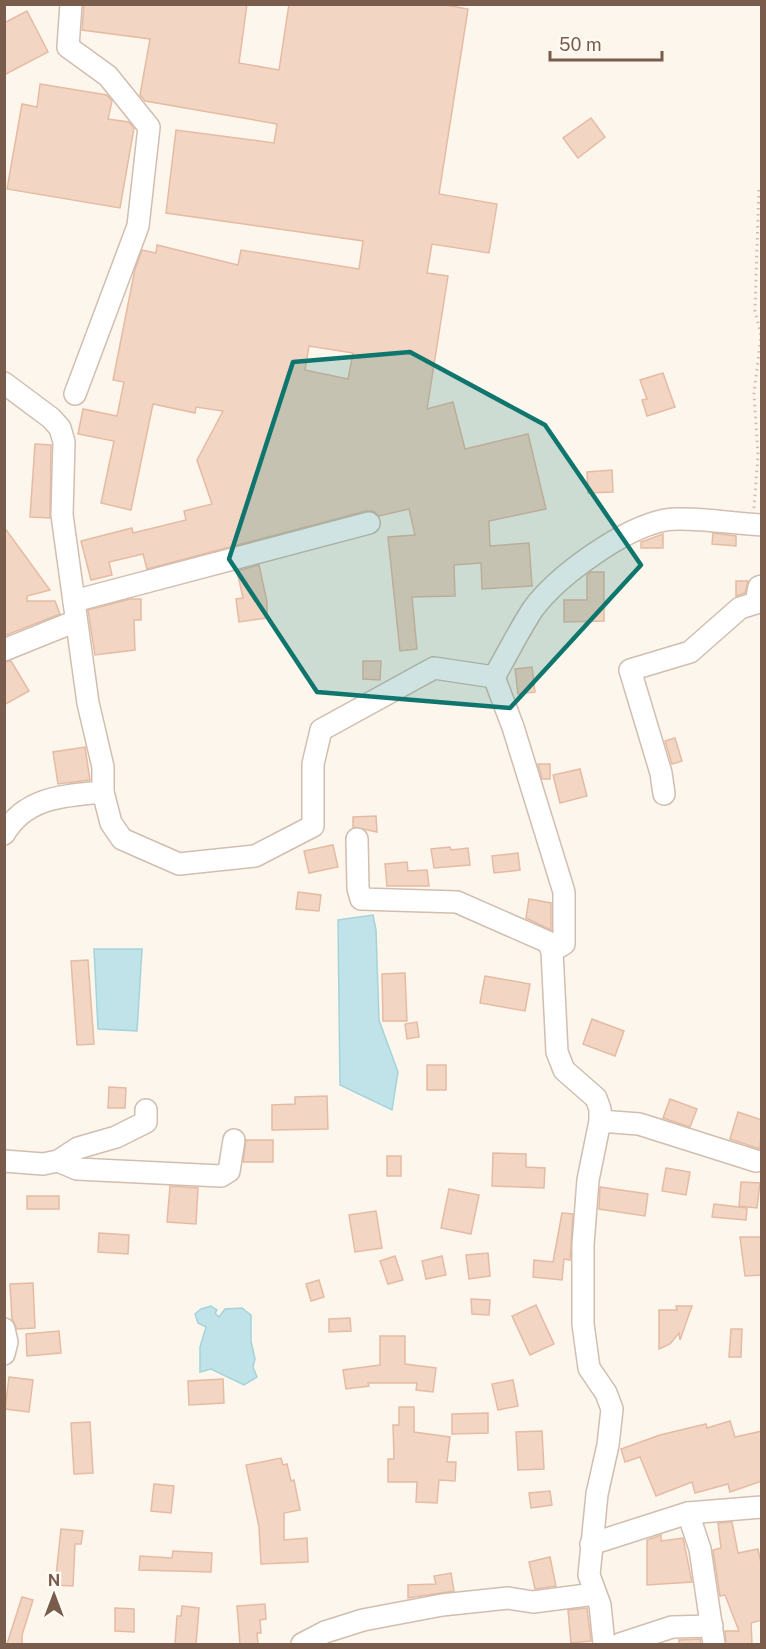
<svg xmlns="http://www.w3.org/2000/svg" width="766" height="1649" viewBox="0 0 766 1649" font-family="'Public Sans',sans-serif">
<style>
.water{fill:#bfe3e8;stroke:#a5d3da;stroke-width:1.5}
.building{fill:#f3d5c3;stroke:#e6bba3;stroke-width:1.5;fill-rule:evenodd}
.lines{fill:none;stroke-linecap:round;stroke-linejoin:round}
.minor-casing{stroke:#d1beb0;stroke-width:24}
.path{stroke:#d9b8a5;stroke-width:3;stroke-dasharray:1.5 4.5;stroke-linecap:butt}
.minor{stroke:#fff;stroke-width:21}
.marked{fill:#0f766e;fill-opacity:0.2;stroke:#0f766e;stroke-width:4.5;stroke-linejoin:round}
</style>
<rect width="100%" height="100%" fill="#fdf6ec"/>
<g class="water">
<polygon points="373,915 376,930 379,1020 398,1072 392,1110 340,1085 338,920"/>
<polygon points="94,949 142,949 137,1031 98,1029"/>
<polygon points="211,1306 217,1310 215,1313 219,1317 225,1309 242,1308 251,1315 251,1341 255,1359 253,1367 257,1377 244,1385 211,1369 200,1372 200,1347 206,1327 198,1323 195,1314 201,1309"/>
</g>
<g class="building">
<path d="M84,4h163l-8,59 40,7 10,-66h151l28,5 -29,185 58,10 -8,49 -57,-9 -5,29 21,3 -21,133 26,-7 12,47 63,-15 18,75 -57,12 1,25 39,-3 3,43 -50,3 -1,-26 -27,2 1,31 -43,1 5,52 -17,2 -12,-114 27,-2 -6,-26 -30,7 -6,-5h-7l-219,58 -4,-15 -34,8 3,13 -21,5 -10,-39 51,-13 1,5 53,-13 -2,-9 28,-7 -15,-44 26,-49 -27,-4 -1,6 -42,-9 -22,106 -30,-7 13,-62 -36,-7 5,-25 34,7 7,-34 -11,-2 22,-111 7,-19 14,3 1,-8 81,20 3,-15 118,19 4,-28 -197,-28 10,-83 98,13 3,-19 -132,-23 -5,-6 10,-56 -68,-9zM309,346l44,7 -5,26 -43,-9z"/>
<polygon points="27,11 48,52 4,75 4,23"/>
<polygon points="40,84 107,95 112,101 108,119 129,122 134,128 120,208 7,189 22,104 37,107"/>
<polygon points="591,118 605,137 578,158 563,138"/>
<polygon points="663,373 675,407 647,416 642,400 647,399 640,380"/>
<polygon points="35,444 51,445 50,518 30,517"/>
<polygon points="612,470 613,492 588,493 587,472"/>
<polygon points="4,527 50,590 27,596 27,601 55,601 60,614 4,636"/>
<polygon points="713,533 736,536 736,546 712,544"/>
<polygon points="663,534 663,548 641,548 641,542"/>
<polygon points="259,565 267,602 267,618 239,622 236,599 243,598 237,571"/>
<polygon points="591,572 604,572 604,621 564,622 564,600 587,600 587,575"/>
<polygon points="736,581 748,581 745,593 736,596"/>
<polygon points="130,599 141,599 141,620 134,620 135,650 95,655 88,610"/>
<polygon points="11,661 29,691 4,705 4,662"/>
<polygon points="363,661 381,661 380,680 363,679"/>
<polygon points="532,667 535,692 518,694 515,669"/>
<polygon points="675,738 682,761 672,764 665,741"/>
<polygon points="85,747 90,780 58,784 53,752"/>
<polygon points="538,764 550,764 550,779 542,779"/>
<polygon points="580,769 587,796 560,803 553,775"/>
<polygon points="376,816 377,832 353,827 353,817"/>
<polygon points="333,845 338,867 309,873 304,851"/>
<polygon points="450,847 451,850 468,848 470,865 434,868 431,849"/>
<polygon points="518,853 520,870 494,873 492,856"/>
<polygon points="407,862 408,871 427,870 429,886 387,886 385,864"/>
<polygon points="298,892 321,895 319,911 296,909"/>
<polygon points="529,899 551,903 551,930 526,918"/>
<polygon points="88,960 94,1044 77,1045 71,961"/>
<polygon points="405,973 407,1021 383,1021 382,974"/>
<polygon points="485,976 530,984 525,1011 480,1003"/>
<polygon points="592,1019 624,1031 615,1056 583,1044"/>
<polygon points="417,1022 419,1037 407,1039 405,1024"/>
<rect x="427" y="1065" width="19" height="25"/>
<polygon points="109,1087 126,1088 125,1108 108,1108"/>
<polygon points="327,1096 328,1129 272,1130 272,1105 295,1104 295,1097"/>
<polygon points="670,1099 697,1109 690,1127 663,1118"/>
<polygon points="738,1112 762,1120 760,1149 730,1139"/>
<polygon points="246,1140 273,1140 273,1162 243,1162"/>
<polygon points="493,1153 526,1154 526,1167 545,1168 544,1188 492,1186"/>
<rect x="387" y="1156" width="14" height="20"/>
<polygon points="666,1168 690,1172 686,1195 662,1191"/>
<polygon points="741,1182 760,1183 757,1208 739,1206"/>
<polygon points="170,1186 198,1188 196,1224 167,1222"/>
<polygon points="600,1187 648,1194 645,1216 599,1209"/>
<polygon points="449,1189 479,1195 471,1234 441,1228"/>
<rect x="27" y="1196" width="32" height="13"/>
<polygon points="714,1204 747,1208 746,1220 712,1217"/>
<polygon points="376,1211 382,1248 355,1252 349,1215"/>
<polygon points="562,1213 573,1214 570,1260 564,1259 562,1280 533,1277 534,1260 553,1262"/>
<polygon points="99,1233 129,1235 128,1254 98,1252"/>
<polygon points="740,1237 762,1237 762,1275 745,1276"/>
<polygon points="488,1253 490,1276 469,1279 466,1255"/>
<polygon points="395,1256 403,1280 388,1284 380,1261"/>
<polygon points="442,1256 446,1275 426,1279 422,1261"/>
<polygon points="319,1280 324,1297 311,1301 306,1284"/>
<polygon points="33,1283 35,1328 17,1329 12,1319 10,1284"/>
<polygon points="471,1299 490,1300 489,1315 472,1314"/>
<polygon points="536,1305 554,1344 530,1355 512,1316"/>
<polygon points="676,1306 692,1306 680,1340 679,1333 670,1344 659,1349 659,1310 677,1310"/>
<polygon points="350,1318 351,1331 329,1332 329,1319"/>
<polygon points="731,1329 742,1329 741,1357 729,1357"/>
<polygon points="59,1331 61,1353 27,1356 26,1334"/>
<polygon points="380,1336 405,1336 405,1364 436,1368 433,1392 416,1390 417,1383 368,1383 369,1386 346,1389 343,1370 380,1365"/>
<polygon points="9,1377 33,1380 29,1412 5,1409"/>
<polygon points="223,1379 224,1403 189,1405 188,1381"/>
<polygon points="513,1380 518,1406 498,1410 492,1384"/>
<polygon points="399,1407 414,1407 414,1432 450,1437 447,1462 456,1462 455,1481 439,1480 437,1503 416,1502 417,1482 388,1482 388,1459 394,1459 393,1425 399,1425"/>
<polygon points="488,1413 488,1433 452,1434 452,1414"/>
<polygon points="730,1421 735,1437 762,1431 762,1481 730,1492 728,1484 695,1493 692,1482 656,1496 640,1457 625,1462 621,1449 660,1435 706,1424 707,1428"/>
<polygon points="90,1422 93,1473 74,1474 71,1423"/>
<polygon points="542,1431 544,1469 518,1470 516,1432"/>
<polygon points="281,1458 283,1465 287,1464 291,1481 294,1480 300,1510 284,1513 284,1540 307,1538 308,1562 261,1564 259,1527 246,1465"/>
<polygon points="154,1484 174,1486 171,1513 151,1511"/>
<polygon points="550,1491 552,1505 531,1508 529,1493"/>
<polygon points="732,1522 738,1553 758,1549 762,1568 762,1620 751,1623 752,1644 726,1644 725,1631 739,1631 725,1595 720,1596 713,1550 721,1548 718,1523"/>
<polygon points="61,1529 83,1531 81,1544 75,1544 73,1586 55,1585"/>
<polygon points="661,1535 661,1541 683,1538 692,1582 647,1585 647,1540"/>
<polygon points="173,1551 212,1553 211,1572 139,1570 140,1556 172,1558"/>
<polygon points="550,1557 556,1586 535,1589 529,1562"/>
<polygon points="451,1573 454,1591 408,1598 408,1585 436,1584 434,1576"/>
<polygon points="22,1597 33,1600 22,1635 22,1644 7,1644"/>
<polygon points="265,1604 266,1619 260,1620 261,1633 257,1633 258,1644 240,1644 237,1606"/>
<polygon points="182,1606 199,1608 196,1644 175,1644 177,1616 181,1616"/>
<polygon points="115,1608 134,1609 134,1632 115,1631"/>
<polygon points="587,1608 591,1641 571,1643 568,1610"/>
<polygon points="700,1639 701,1644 679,1644 679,1640"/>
</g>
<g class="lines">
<defs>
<g id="minor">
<polyline points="71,4 68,47 108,76 149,127 138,226 75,394"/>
<path d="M4,383l47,35 9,10 4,14 -2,73 26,188 15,64v25c-38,4 -77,4 -99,42"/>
<polyline points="74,601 369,523"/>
<polyline points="4,650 76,621"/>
<polyline points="494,677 513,727 564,892 564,944 552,951 557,1052 564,1070 596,1098 600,1109 600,1121 588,1180 583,1245 583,1324 589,1368 606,1393 612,1409 608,1445 597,1494 589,1575 600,1605 604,1644"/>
<path d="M494,677c13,-22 25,-47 39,-68 25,-34 91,-81 132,-89 21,-4 72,4 97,5"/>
<polyline points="103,792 111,823 122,839 179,864 255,856 313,826 313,764 321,730 434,668 494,677"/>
<polyline points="664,794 661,773 630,670 690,652 740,608 756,603 759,587 762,586"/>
<polyline points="357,839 358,888 361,899 457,902 548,942 552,951"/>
<polyline points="600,1121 639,1124 756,1161"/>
<polyline points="4,1161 43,1164 58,1161 78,1148 116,1137 146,1122 146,1110"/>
<polyline points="58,1161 77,1169 221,1176 229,1171 234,1140"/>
<polyline points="4,1329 7,1342 4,1354"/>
<polyline points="688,1513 700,1549 714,1644"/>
<polyline points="591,1544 688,1513 762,1507"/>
<polyline points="302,1644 325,1632 363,1620 442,1605 508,1598 533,1602 595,1594"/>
<polyline points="620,1644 672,1627 712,1626"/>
</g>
</defs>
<use href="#minor" class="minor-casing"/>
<polyline class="path" points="754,508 758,455 754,393 761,336 755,310 759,186"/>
<use href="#minor" class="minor"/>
</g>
<path class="marked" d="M410,352l135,73 96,140 -131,143 -193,-16 -88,-133 64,-197z"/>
<rect width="766" height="1649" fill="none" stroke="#7a5c4d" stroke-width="12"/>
<g transform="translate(54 1595)" stroke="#fffaf3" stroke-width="4.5" paint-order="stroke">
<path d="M0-4.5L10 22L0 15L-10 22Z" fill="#7a5c4d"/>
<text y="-9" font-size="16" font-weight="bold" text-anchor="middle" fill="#7a5c4d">N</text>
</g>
<path d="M550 51v9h112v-9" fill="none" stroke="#7a5c4d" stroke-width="3"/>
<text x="559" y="51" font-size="18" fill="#7a5c4d" stroke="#fffaf3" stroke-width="4.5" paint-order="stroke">50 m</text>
</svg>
